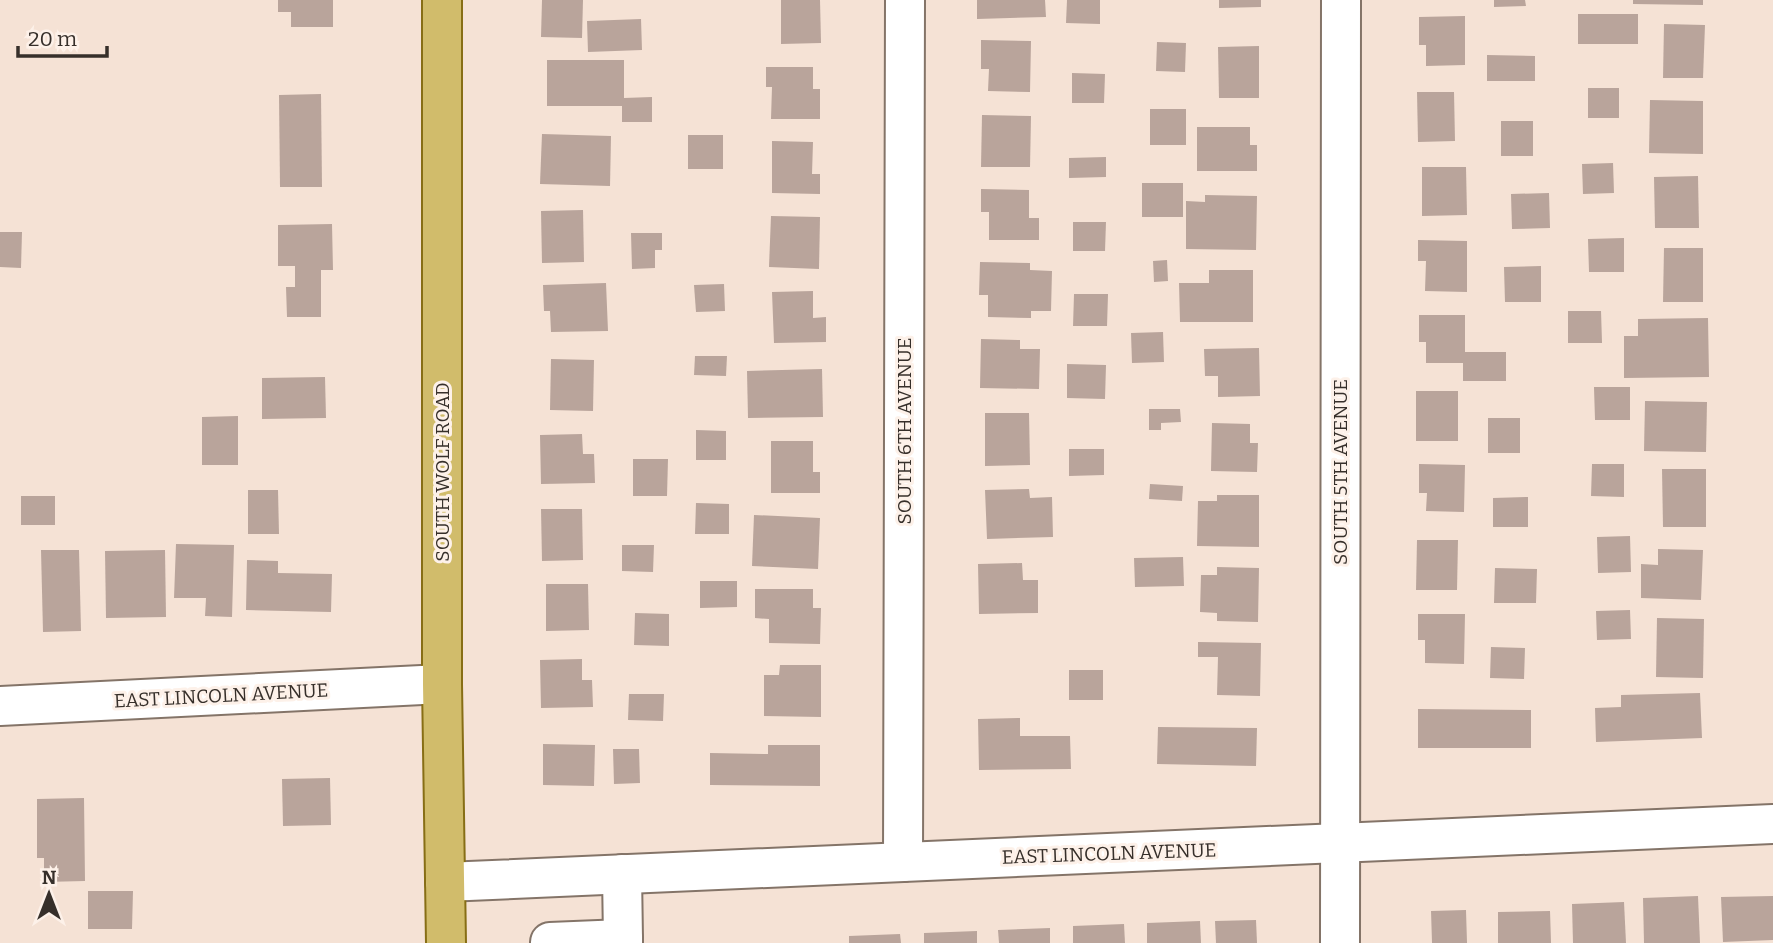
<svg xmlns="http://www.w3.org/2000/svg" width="1773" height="943" viewBox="0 0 1773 943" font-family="Bitter,serif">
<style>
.building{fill:#b9a49b}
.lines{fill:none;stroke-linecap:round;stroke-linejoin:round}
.minor-casing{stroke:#847468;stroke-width:42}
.major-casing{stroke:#876e15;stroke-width:42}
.minor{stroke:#fff;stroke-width:38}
.major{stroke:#d1bc6b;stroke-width:38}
.labels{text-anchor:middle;stroke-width:6;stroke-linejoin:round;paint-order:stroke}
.street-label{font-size:19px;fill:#362f2a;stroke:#fdf1e9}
</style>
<rect width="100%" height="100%" fill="#f5e2d5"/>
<g class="building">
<polygon points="278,0 333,0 333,27 291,27 291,12 278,12"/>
<polygon points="542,0 583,0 582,38 541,37"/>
<polygon points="781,0 820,0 821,43 781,44"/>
<polygon points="977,0 1045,0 1046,17 977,19"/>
<polygon points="1067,0 1100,0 1100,24 1066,23"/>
<polygon points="1219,0 1261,0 1261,7 1219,8"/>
<polygon points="1494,0 1525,0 1526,6 1494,7"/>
<polygon points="1633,0 1703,0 1703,5 1633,4"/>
<rect x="1578" y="14" width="60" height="30"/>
<polygon points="1465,16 1465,65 1426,66 1426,45 1419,45 1419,17"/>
<polygon points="641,19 642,50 588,52 587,21"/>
<polygon points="1664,24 1705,25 1703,78 1663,78"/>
<polygon points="981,40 1031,41 1030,92 988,91 989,69 981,69"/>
<polygon points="1157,42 1186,43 1185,72 1156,71"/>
<polygon points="1259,46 1259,98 1219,98 1218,47"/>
<polygon points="1487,55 1535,56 1535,81 1487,81"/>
<polygon points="547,60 624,60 624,98 652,97 652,122 622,122 622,106 547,106"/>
<polygon points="766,67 813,67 813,89 820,89 820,119 771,119 772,87 766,87"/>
<polygon points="1072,73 1105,74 1104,103 1072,103"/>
<rect x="1588" y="88" width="31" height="30"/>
<polygon points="1417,92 1454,92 1455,141 1418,142"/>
<polygon points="321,94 322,187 280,187 279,95"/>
<polygon points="1650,100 1703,101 1703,154 1649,153"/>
<rect x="1150" y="109" width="36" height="36"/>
<polygon points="982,115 1031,116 1030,167 981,167"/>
<rect x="1501" y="121" width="32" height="35"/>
<polygon points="1197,127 1250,127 1250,145 1257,145 1257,171 1197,171"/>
<polygon points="542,134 611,136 610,186 540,184"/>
<rect x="688" y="135" width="35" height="34"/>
<polygon points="772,141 813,142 812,174 820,174 820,194 772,193"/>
<polygon points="1106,157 1106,177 1069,178 1069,158"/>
<polygon points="1613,163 1614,193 1583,194 1582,164"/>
<polygon points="1422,167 1466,167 1467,215 1422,216"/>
<polygon points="1698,176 1699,228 1655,228 1654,177"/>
<rect x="1142" y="183" width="41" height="34"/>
<polygon points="981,189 1029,190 1029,218 1039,218 1039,240 989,240 989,212 981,212"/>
<polygon points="1549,193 1550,228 1512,229 1511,194"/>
<polygon points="1205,195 1257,196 1256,250 1186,249 1186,201 1205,202"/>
<polygon points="583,210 584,262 542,263 541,211"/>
<polygon points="771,216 820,217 819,269 769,267"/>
<polygon points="1073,222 1106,222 1105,251 1073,251"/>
<polygon points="332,224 333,270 321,270 321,317 287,317 286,287 295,287 295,266 278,266 278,225"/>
<polygon points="0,232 22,232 21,268 0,267"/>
<polygon points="631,233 662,233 662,250 655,250 655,268 632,269"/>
<polygon points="1624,238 1624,272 1589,272 1588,239"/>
<polygon points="1418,240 1467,241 1467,292 1425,291 1426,261 1418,261"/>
<polygon points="1664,248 1703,248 1703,302 1663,302"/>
<polygon points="1167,260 1168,281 1154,282 1153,261"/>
<polygon points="980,262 1030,263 1030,270 1052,271 1051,311 1031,311 1031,318 988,317 988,295 979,295"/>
<polygon points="1541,266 1541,302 1505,302 1504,267"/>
<polygon points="1209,270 1253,270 1253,322 1180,322 1179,283 1209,283"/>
<polygon points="606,283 608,331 551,332 550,311 544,311 543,285"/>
<polygon points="724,284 725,311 696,312 694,285"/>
<polygon points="813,291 813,318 826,317 826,342 774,343 772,292"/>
<polygon points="1074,294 1108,294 1107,326 1073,326"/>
<polygon points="1568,311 1601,311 1602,343 1568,343"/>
<polygon points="1419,315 1465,315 1465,352 1506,352 1506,381 1463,381 1463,363 1426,363 1426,342 1419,342"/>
<polygon points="1708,318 1709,377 1624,378 1624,336 1638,336 1638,319"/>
<polygon points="1163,332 1164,362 1132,363 1131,333"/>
<polygon points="981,339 1020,340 1020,349 1040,349 1039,389 980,388"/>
<polygon points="1259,348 1260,396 1218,397 1218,376 1205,376 1204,349"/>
<polygon points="695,356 727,356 726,376 694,375"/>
<polygon points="551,359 594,360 593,411 550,410"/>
<polygon points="1067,364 1106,365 1105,399 1067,398"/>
<polygon points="822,369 823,417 748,418 747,371"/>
<polygon points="325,377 326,418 262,419 262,378"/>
<polygon points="1594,387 1630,387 1630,420 1595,420"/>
<rect x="1416" y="391" width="42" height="50"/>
<polygon points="1645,401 1707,402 1706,452 1644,451"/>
<polygon points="1149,409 1180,409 1181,422 1161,423 1161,430 1149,430"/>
<polygon points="985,413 1029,413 1030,465 985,466"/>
<polygon points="238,416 238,465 202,465 202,417"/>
<rect x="1488" y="418" width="32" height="35"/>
<polygon points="1212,423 1250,424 1250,443 1258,443 1257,472 1211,471"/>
<polygon points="696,430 726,431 726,460 696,460"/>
<polygon points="582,434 583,454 594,454 595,483 541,484 540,435"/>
<polygon points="771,441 813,441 813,472 820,472 820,493 771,493"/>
<polygon points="1069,449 1104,449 1104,475 1069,476"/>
<polygon points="633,459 668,459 667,496 633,496"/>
<polygon points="1419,464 1465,465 1464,512 1426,511 1427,493 1419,493"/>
<polygon points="1592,464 1624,464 1624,497 1591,496"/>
<polygon points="1662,469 1706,469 1706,527 1663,527"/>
<polygon points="1150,484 1183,486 1182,501 1149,499"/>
<polygon points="1029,489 1030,498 1052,497 1053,537 987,539 985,490"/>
<polygon points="248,490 278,490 279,534 248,534"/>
<polygon points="1217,495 1259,495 1259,547 1197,546 1198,501 1217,501"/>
<rect x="21" y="496" width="34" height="29"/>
<polygon points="1528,497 1528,527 1493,527 1493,498"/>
<polygon points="696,503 729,504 729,534 695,534"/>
<polygon points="541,509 582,509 583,560 542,561"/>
<polygon points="754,515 820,518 818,569 752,566"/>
<polygon points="1630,536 1631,572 1598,573 1597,537"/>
<polygon points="1417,540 1458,540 1457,590 1416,590"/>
<polygon points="176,544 234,545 232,617 205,616 206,598 174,598"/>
<polygon points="622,545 654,545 653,572 622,571"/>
<polygon points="1658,549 1703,550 1701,600 1641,598 1641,564 1658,565"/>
<polygon points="41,550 79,550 81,631 43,632"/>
<polygon points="165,550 166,617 106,618 105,551"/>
<polygon points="1183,557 1184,586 1135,587 1134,558"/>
<polygon points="247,560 278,561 278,573 332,574 331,612 246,610"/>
<polygon points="1022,563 1023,580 1038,580 1038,613 979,614 978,564"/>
<polygon points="1217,567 1259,568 1258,622 1217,621 1217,613 1200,612 1201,575 1217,575"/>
<polygon points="1495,568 1537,569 1536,603 1494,603"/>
<polygon points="700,581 737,581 737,607 700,608"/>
<polygon points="546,584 588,584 589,630 546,631"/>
<polygon points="755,589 813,589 813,608 821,608 820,644 769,643 769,619 755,618"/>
<polygon points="1630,610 1631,639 1597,640 1596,611"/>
<polygon points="635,613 669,614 669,646 634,645"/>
<polygon points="1418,614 1465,614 1464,664 1425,663 1425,640 1418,640"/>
<polygon points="1657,618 1704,619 1703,678 1656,677"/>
<polygon points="1198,642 1261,643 1260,696 1217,695 1218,657 1198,657"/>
<polygon points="1491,647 1525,648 1524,679 1490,678"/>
<polygon points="582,659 582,680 592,680 593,707 541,708 540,660"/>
<polygon points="780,665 821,665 821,717 764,716 764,675 779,675"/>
<rect x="1069" y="670" width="34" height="30"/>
<polygon points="1700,693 1702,738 1596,742 1595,708 1621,707 1621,695"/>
<polygon points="629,694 664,694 663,721 628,720"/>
<polygon points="1418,709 1531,710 1531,748 1418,748"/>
<polygon points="1020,718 1020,736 1070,736 1071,769 979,770 978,719"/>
<polygon points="1158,727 1257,728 1256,766 1157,764"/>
<polygon points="543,744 595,745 594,786 543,785"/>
<polygon points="768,745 820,745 820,786 710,785 710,753 768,754"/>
<polygon points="613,749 639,749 640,783 614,784"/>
<polygon points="330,778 331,825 283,826 282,779"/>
<polygon points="84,798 85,881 44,882 44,858 37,858 37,799"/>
<polygon points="88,891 133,891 132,929 88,929"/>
<polygon points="1698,896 1700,943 1644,943 1643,898"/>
<polygon points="1773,896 1773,940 1723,942 1721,897"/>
<polygon points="1624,902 1626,943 1573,943 1572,904"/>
<polygon points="1466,910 1467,943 1432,943 1431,911"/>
<polygon points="1550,911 1551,943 1498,943 1498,912"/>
<polygon points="1256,920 1257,943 1216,943 1215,921"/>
<polygon points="1200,921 1201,943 1147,943 1147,923"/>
<polygon points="1124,924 1125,943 1073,943 1073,926"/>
<polygon points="1050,928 1050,943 999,943 998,930"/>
<polygon points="977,931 977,943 924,943 924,933"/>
<polygon points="900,934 901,943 849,943 849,936"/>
</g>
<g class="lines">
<defs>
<g id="minor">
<polyline points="0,706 442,684"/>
<polyline points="903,862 905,0"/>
<polyline points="622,874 623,939"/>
<polyline points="445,882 1773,824"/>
<polyline points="550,943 550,942 623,939 623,943"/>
<polyline points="1340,943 1341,0"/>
</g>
<polyline id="major" points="442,0 442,684 446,943"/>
</defs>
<use href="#minor" class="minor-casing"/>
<use href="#major" class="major-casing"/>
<use href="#minor" class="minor"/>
<use href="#major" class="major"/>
</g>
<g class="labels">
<g class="street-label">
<text transform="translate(904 431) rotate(-90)" y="7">SOUTH 6TH AVENUE</text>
<text transform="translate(442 472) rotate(-90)" y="7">SOUTH WOLF ROAD</text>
<text transform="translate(1340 472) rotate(-90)" y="7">SOUTH 5TH AVENUE</text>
<text transform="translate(221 695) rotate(-3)" y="7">EAST LINCOLN AVENUE</text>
<text transform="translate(1109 853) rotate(-2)" y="7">EAST LINCOLN AVENUE</text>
</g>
</g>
<g transform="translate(49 894)" stroke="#fdf1e9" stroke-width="5" paint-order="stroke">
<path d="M0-5L12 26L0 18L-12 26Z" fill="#362f2a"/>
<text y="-10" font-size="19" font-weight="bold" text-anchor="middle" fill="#362f2a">N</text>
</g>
<path d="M18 46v10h89v-10" fill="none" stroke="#362f2a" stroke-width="3.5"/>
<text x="28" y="46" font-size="21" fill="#362f2a" stroke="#fdf1e9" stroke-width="5" paint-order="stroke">20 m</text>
</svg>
